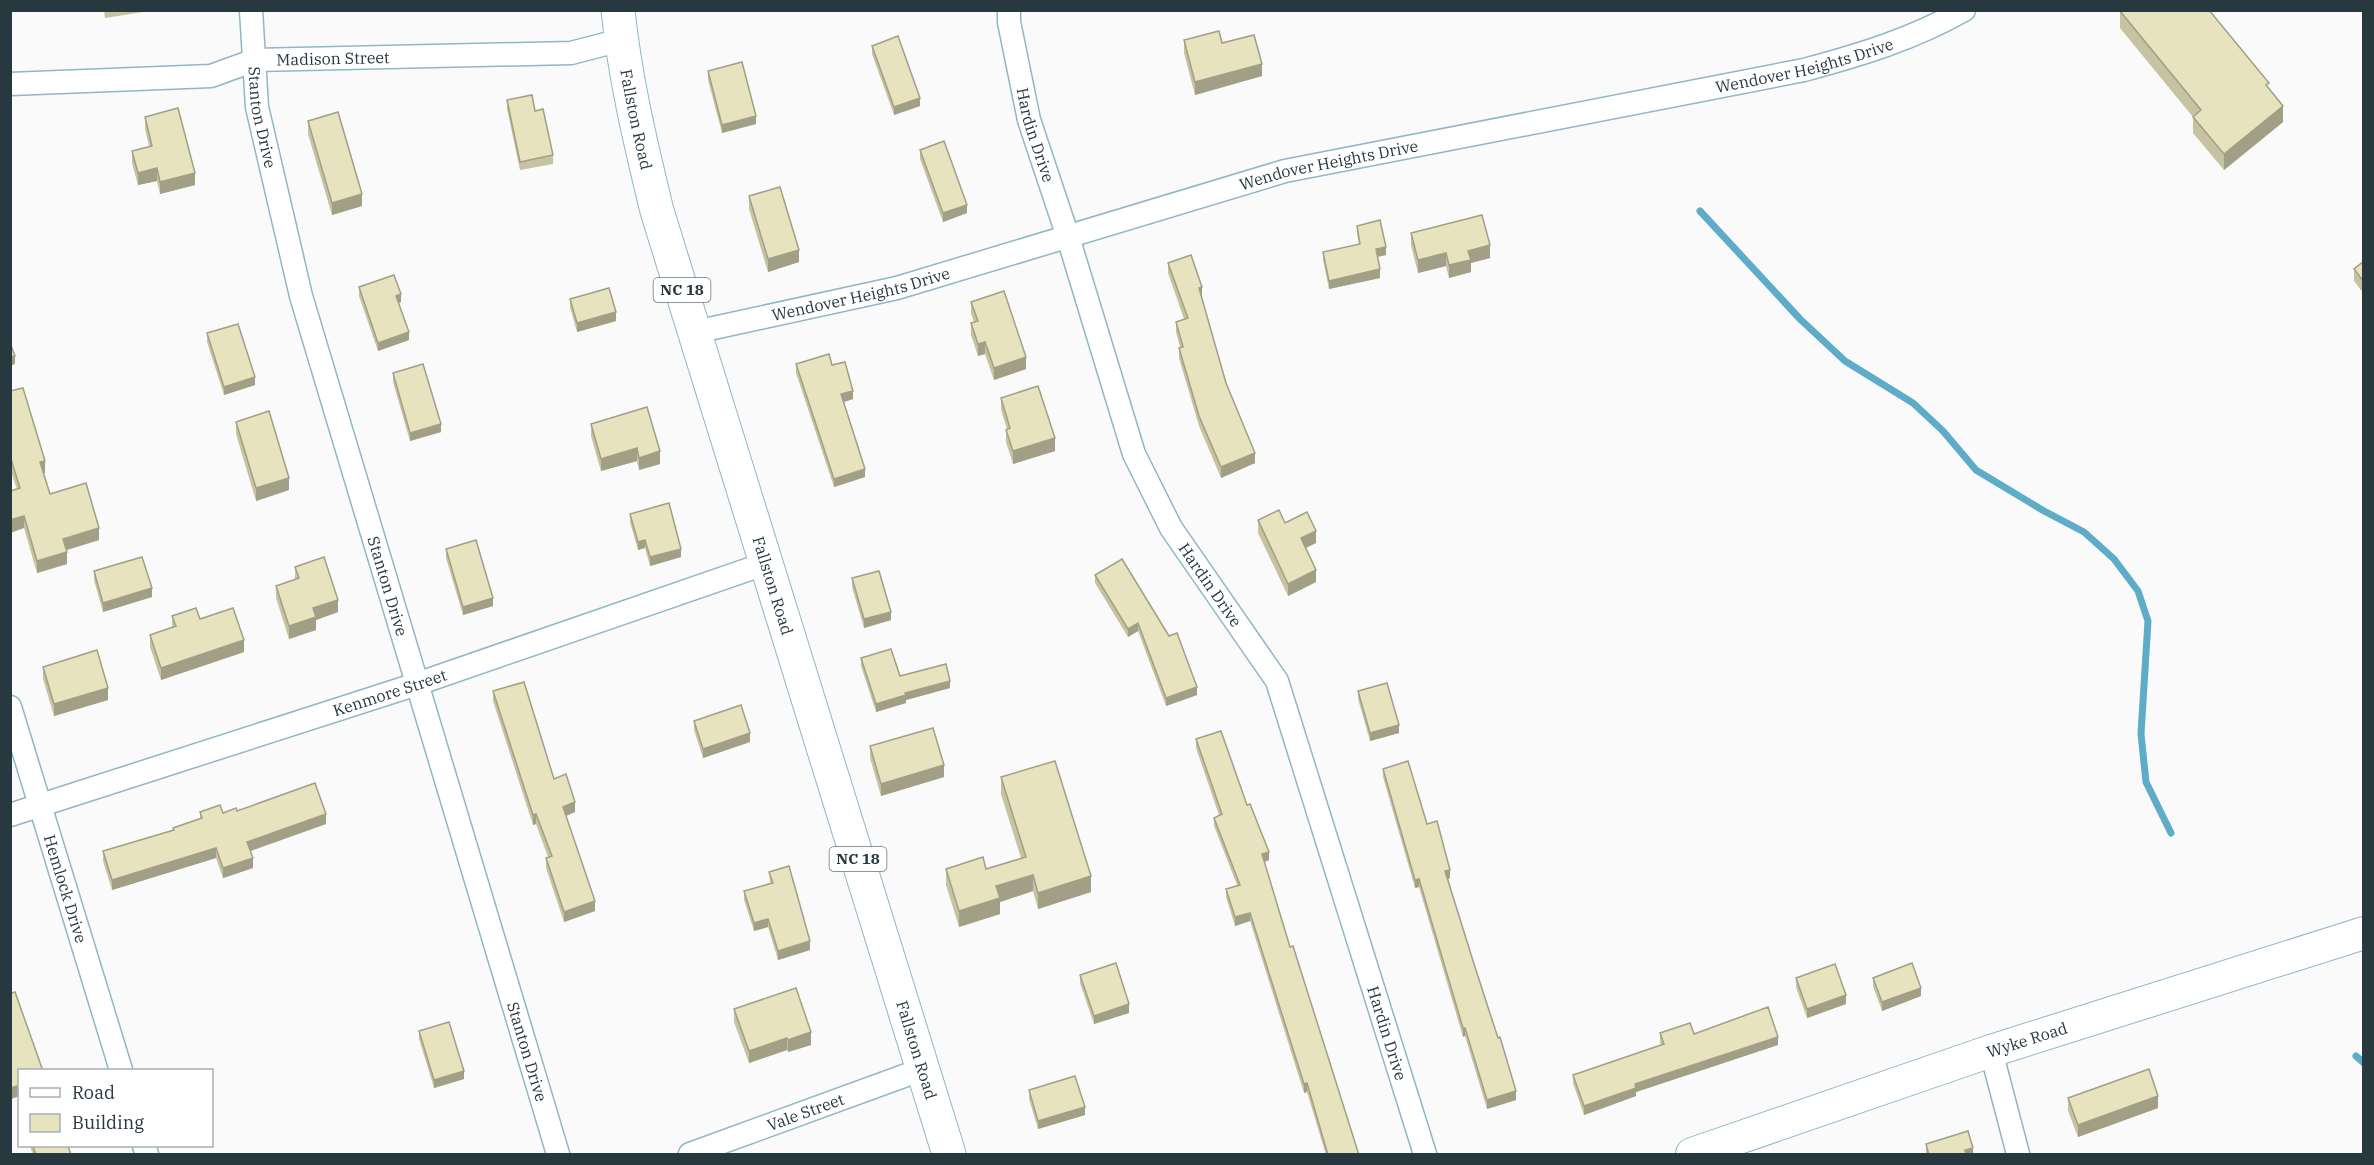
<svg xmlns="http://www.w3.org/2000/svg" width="2374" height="1165" viewBox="0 0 2374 1165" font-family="'IBM Plex Serif',serif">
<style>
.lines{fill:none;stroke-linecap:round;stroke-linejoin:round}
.stream{stroke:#5eacc8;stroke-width:7}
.minor-casing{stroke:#8eb7c7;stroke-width:25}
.secondary-casing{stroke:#8eb7c7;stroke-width:34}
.primary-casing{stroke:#8eb7c7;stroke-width:35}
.minor{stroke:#fff;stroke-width:22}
.secondary{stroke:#fff;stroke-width:32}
.primary{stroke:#fff;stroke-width:33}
.wall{fill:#c6c3a3}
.shaded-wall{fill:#a19f85}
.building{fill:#e6e3be;stroke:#a19f85;stroke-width:1.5}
.labels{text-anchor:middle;stroke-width:6;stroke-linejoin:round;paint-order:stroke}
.shield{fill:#fff;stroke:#687479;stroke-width:1.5}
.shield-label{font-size:15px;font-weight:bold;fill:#27383f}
.street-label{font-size:16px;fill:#27383f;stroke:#fff}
</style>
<rect width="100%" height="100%" fill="#fafafa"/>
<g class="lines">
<g class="stream">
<polyline points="1700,211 1800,319 1845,361 1913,403 1943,431 1976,470 2044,511 2084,532 2114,559 2138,591 2148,621 2141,734 2146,782 2171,833"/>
<polyline points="2356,1056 2364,1063"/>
</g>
<defs>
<g id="minor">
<path id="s1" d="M251,10l6,97 44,189 257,858"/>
<path id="s2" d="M1009,10v12l20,98 39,117 66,217 37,74 106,153 148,473"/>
<path id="s3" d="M10,84l201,-8 44,-16 316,-7 50,-13"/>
<path id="s4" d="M695,332l202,-44 388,-117 519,-101c56,-15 109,-31 160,-60"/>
<path id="s5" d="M10,707l111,363"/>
<path id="s6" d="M10,815l407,-131 350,-121"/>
<polyline points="1991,1051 2018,1154"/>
<polyline points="144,1146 147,1154"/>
<path id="s7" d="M690,1154l233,-85"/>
</g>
<g id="secondary">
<path id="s8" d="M1692,1154l299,-103 373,-118"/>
</g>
<g id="primary">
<path id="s9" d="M618,10c7,69 23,135 39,201l292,943"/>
</g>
</defs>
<use href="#minor" class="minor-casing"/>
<use href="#secondary" class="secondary-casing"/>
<use href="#primary" class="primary-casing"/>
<use href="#minor" class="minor"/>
<use href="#secondary" class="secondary"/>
<use href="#primary" class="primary"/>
</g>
<g class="wall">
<polygon points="104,10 156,10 105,18"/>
<polygon points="2120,11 2269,89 2283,122 2224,170 2193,133 2193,117 2120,28"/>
<polygon points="1184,40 1222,43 1262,76 1195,95 1184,53"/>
<polygon points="872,46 920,106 894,115 872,54"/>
<polygon points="708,71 756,124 722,133 708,80"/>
<polygon points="507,100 535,111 553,155 553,164 520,170 507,109"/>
<polygon points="145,117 195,185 160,194 157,181 138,185 132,163 132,151 149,146 145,129"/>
<polygon points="308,121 362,206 332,215 308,134"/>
<polygon points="920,150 967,213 943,222 920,159"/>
<polygon points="749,196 799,262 768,272 749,209"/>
<polygon points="1357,226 1386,255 1377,257 1380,278 1329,289 1323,260 1323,252 1359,244 1357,234"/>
<polygon points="1411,233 1490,258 1471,263 1471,272 1449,278 1446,266 1418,273 1411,245"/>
<polygon points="2364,261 2364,294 2354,281 2354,269"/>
<polygon points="1168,263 1202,297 1201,298 1226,383 1255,463 1221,478 1199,426 1179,358 1179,348 1180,347 1176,332 1176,322 1184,319 1168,273"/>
<polygon points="359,287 401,302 399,303 409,340 378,351 359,296"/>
<polygon points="570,299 616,321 577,332 570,307"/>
<polygon points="971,302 1026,369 994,380 985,354 978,356 971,335 971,323 974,322 971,314"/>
<polygon points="207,333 255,385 224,395 207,342"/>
<polygon points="796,364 832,365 853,399 843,402 865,477 834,487 796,373"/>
<polygon points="393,373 441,432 410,441 393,382"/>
<polygon points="10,391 45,473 43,474 50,494 99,540 67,550 67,564 37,573 24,528 17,489 10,469"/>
<polygon points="1001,398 1055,451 1013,464 1006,442 1006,430 1007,429 1001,410"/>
<polygon points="236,422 289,490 256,501 236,434"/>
<polygon points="591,424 660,451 660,464 639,470 637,461 601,471 591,436"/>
<polygon points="630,514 681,557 650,566 645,548 638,550 630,522"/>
<polygon points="1258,520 1285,523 1316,543 1306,548 1316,582 1288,596 1258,533"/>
<polygon points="446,549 493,606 463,615 446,558"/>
<polygon points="1122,559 1197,695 1166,706 1138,631 1128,637 1095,583 1095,575"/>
<polygon points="295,567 338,612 316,620 316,630 289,639 276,598 276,586 295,579"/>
<polygon points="94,571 152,597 103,612 94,580"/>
<polygon points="852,578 891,620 864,628 852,587"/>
<polygon points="172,616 200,619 244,652 161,680 150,647 150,635 172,627"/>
<polygon points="861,658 900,676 950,688 906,700 906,703 876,712 861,666"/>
<polygon points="43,667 108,700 54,716 43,679"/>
<polygon points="493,691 554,779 575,812 566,816 595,911 564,922 546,868 546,858 548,857 536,824 533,825 493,701"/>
<polygon points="1358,691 1399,733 1370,741 1358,699"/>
<polygon points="694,721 750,742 703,758 694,730"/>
<polygon points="1196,739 1247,805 1269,860 1264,862 1290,947 1359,1155 1326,1155 1307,1092 1304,1093 1250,921 1235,926 1226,897 1226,889 1237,885 1214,826 1214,818 1219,815 1196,748"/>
<polygon points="870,746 944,777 881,796 870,758"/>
<polygon points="1383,769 1427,824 1450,878 1448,879 1516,1100 1487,1109 1465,1036 1463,1037 1419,887 1415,888 1383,777"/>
<polygon points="1001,777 1091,892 1038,909 1033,891 1000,902 1000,914 959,927 946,885 946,869 986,869 1021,858 1001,794"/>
<polygon points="237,811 326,824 251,851 253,868 223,878 216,858 112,890 103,861 103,851 173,830 173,828 200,819 200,812 223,813"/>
<polygon points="769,872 810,950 778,960 768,927 754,931 744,900 744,891 770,883"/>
<polygon points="1080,975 1129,1013 1094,1024 1080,983"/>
<polygon points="1796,978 1846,1004 1807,1018 1796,987"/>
<polygon points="1873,978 1921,996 1882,1011 1873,986"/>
<polygon points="734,1009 811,1045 788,1052 787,1050 749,1063 734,1022"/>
<polygon points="419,1031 464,1079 434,1088 419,1039"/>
<polygon points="1660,1033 1778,1045 1636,1092 1636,1096 1584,1115 1573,1083 1573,1075 1661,1045 1660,1042"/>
<polygon points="1029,1090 1085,1115 1038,1129 1029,1099"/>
<polygon points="2068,1098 2158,1108 2078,1137 2068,1111"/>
<polygon points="1926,1144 1973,1155 1926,1155"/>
<polygon points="30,1146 68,1146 71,1155 33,1155"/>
</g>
<g class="shaded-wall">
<polygon points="1262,64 1262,76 1195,95 1195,82"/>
<polygon points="920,98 920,106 894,115 894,107"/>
<polygon points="2283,106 2283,122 2224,170 2224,154"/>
<polygon points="756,116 756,124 722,133 722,125"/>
<polygon points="157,168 157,181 138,185 138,173"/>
<polygon points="195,173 195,185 160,194 160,182"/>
<polygon points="362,194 362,206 332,215 332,203"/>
<polygon points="967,205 967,213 943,222 943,213"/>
<polygon points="1490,245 1490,258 1471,263 1471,272 1449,278 1449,265 1468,251"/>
<polygon points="1386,247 1386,255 1376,257 1376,249"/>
<polygon points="799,250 799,262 768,272 768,259"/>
<polygon points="1446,253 1446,266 1418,273 1418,260"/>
<polygon points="1380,269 1380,278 1329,289 1329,281"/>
<polygon points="1202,287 1202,297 1199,299 1199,288"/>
<polygon points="401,294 401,302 396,304 396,296"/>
<polygon points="616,312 616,321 577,332 577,323"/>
<polygon points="409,332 409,340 378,351 378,343"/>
<polygon points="985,342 985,354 978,356 978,344"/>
<polygon points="15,356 15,364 10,366 10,357"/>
<polygon points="1026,357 1026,369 994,380 994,368"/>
<polygon points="255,377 255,385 224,395 224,387"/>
<polygon points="853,391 853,399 841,403 841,394"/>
<polygon points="441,424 441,432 410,441 410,433"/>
<polygon points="1055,438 1055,451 1013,464 1013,451"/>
<polygon points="637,448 637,461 601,471 601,459"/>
<polygon points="660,451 660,464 639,470 639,458"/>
<polygon points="1255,453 1255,463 1221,478 1221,467"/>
<polygon points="45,461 45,473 40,475 40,462"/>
<polygon points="865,469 865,477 834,487 834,479"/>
<polygon points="289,478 289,490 256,501 256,488"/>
<polygon points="24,516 24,528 10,533 10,520"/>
<polygon points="99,528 99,540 63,551 63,539"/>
<polygon points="1316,531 1316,543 1301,550 1301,538"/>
<polygon points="645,540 645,548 638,550 638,542"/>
<polygon points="681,549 681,557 650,566 650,557"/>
<polygon points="67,552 67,564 37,573 37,561"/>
<polygon points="1316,570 1316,582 1288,596 1288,584"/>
<polygon points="152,588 152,597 103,612 103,603"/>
<polygon points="493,598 493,606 463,615 463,607"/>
<polygon points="338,600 338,612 316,620 316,630 289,639 289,626 313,608"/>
<polygon points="891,612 891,620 864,628 864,619"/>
<polygon points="1138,623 1138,631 1128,637 1128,629"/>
<polygon points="244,640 244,652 161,680 161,668"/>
<polygon points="950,681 950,688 906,700 906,703 876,712 876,704 905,693"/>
<polygon points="1197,687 1197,695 1166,706 1166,698"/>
<polygon points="108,688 108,700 54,716 54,704"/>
<polygon points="1399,725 1399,733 1370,741 1370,733"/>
<polygon points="750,733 750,742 703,758 703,749"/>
<polygon points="944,765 944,777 881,796 881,784"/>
<polygon points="575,802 575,812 563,817 563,807"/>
<polygon points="326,814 326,824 247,852 247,842"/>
<polygon points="536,814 536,824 533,825 533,815"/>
<polygon points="216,848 216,858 112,890 112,880"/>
<polygon points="1269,852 1269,860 1262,863 1262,854"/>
<polygon points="253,858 253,868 223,878 223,868"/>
<polygon points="1450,870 1450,878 1445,880 1445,871"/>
<polygon points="1033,875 1033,891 1000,902 1000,914 959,927 959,911 996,886"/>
<polygon points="1091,876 1091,892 1038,909 1038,893"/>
<polygon points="1419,879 1419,887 1415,888 1415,880"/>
<polygon points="595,901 595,911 564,922 564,912"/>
<polygon points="1250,913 1250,921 1235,926 1235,917"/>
<polygon points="768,919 768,927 754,931 754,923"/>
<polygon points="810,941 810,950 778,960 778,951"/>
<polygon points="1921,988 1921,996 1882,1011 1882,1002"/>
<polygon points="1846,995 1846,1004 1807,1018 1807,1009"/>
<polygon points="1129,1004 1129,1013 1094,1024 1094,1016"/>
<polygon points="1463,1028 1465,1028 1465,1036 1463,1037"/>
<polygon points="811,1032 811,1045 788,1052 788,1040"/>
<polygon points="1778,1037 1778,1045 1636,1092 1636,1096 1584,1115 1584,1106 1635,1084"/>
<polygon points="787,1038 787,1050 749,1063 749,1051"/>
<polygon points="464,1071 464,1079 434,1088 434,1080"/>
<polygon points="1307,1083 1307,1092 1304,1093 1304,1084"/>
<polygon points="20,1085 20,1096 11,1099 11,1088"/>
<polygon points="1516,1091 1516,1100 1487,1109 1487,1100"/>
<polygon points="2158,1096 2158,1108 2078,1137 2078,1125"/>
<polygon points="1085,1107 1085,1115 1038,1129 1038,1121"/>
<polygon points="1973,1148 1973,1155 1965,1155 1965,1150"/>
</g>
<g class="building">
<polygon points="2121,10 2209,10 2269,83 2266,85 2283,106 2224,154 2193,117 2201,110 2120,11"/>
<polygon points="1219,31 1222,43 1254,35 1262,64 1195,82 1184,40"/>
<polygon points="898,36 920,98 894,107 872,46"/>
<polygon points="742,62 756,116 722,125 708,71"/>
<polygon points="532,95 535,111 543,109 553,155 520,162 507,100"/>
<polygon points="178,108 195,173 160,182 157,168 138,173 132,151 152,146 145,117"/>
<polygon points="338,112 362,194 332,203 308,121"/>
<polygon points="944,141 967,205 943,213 920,150"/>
<polygon points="780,187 799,250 768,259 749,196"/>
<polygon points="1482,215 1490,245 1468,251 1471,260 1449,265 1446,253 1418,260 1411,233"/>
<polygon points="1380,220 1386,247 1376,249 1380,269 1329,281 1323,252 1360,244 1357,226"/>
<polygon points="1191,255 1202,287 1199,288 1226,383 1255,453 1221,467 1199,416 1179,348 1183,347 1176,322 1188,318 1168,263"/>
<polygon points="2364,261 2364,282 2354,269"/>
<polygon points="394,275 401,294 396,296 409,332 378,343 359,287"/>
<polygon points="609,288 616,312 577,323 570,299"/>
<polygon points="1004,291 1026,357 994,368 985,342 978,344 971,323 978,321 971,302"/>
<polygon points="238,324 255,377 224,387 207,333"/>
<polygon points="10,343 15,356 10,357"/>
<polygon points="829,354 832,365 845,362 853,391 841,394 865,469 834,479 796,364"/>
<polygon points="423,364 441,424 410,433 393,373"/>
<polygon points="1038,386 1055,438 1013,451 1006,430 1010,428 1001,398"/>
<polygon points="23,388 45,461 40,462 50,494 86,483 99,528 63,539 67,552 37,561 24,516 10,520 10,491 20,488 10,456 10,391"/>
<polygon points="647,407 660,451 639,458 637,448 601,459 591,424"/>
<polygon points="269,411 289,478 256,488 236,422"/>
<polygon points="669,503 681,549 650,557 645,540 638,542 630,514"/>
<polygon points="1279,510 1285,523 1307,512 1316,531 1301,538 1316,570 1288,584 1258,520"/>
<polygon points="476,540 493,598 463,607 446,549"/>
<polygon points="142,557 152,588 103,603 94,571"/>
<polygon points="324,557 338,600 313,608 316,617 289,626 276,586 299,578 295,567"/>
<polygon points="1122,559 1169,636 1177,633 1197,687 1166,698 1138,623 1128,629 1095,575"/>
<polygon points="879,571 891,612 864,619 852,578"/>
<polygon points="196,608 200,619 233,608 244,640 161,668 150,635 176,626 172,616"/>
<polygon points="891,649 900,676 946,664 950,681 905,693 906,695 876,704 861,658"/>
<polygon points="97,650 108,688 54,704 43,667"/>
<polygon points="524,682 554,779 566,774 575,802 563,807 595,901 564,912 546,858 552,856 536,814 533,815 493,691"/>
<polygon points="1387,683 1399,725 1370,733 1358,691"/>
<polygon points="741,705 750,733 703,749 694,721"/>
<polygon points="933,728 944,765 881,784 870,746"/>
<polygon points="1221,731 1247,805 1250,804 1269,852 1262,854 1290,947 1293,946 1359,1155 1328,1155 1307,1083 1304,1084 1250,913 1235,917 1226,889 1240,885 1214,818 1222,814 1196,739"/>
<polygon points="1055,761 1091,876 1038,893 1033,875 996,886 1000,898 959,911 946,869 983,857 986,869 1026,857 1001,777"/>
<polygon points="1408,761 1427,824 1437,821 1450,870 1445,871 1474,964 1498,1038 1500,1037 1516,1091 1487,1100 1465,1028 1463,1028 1419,879 1415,880 1383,769"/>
<polygon points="315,783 326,814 247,842 253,858 223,868 216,848 112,880 103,851 174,830 173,828 202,818 200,812 220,805 223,813 236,808 237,811"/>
<polygon points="789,866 810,941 778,951 768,919 754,923 744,891 773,883 769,872"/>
<polygon points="1116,963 1129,1004 1094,1016 1080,975"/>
<polygon points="1912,963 1921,988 1882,1002 1873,978"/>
<polygon points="1835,964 1846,995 1807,1009 1796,978"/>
<polygon points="796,988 811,1032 788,1040 787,1038 749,1051 734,1009"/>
<polygon points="10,989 12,993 15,992 43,1071 20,1071 20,1085 11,1088"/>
<polygon points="1768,1007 1778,1037 1635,1084 1636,1088 1584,1106 1573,1075 1664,1044 1660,1033 1690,1023 1694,1034"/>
<polygon points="449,1022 464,1071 434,1080 419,1031"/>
<polygon points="2149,1069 2158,1096 2078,1125 2068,1098"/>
<polygon points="1075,1076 1085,1107 1038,1121 1029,1090"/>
<polygon points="1968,1131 1973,1148 1965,1150 1966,1155 1929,1155 1926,1144"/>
<polygon points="33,1146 68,1146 71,1155 36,1155"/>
</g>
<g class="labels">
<g class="shield">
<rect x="653.5" y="278" width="57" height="24" rx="4.5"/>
<rect x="829.5" y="847" width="57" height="24" rx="4.5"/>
</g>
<g class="shield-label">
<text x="682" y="295">NC 18</text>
<text x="858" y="864">NC 18</text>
</g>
<g class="street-label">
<text dy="6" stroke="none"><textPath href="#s3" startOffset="326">Madison Street</textPath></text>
<text dy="6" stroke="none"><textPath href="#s4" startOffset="1142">Wendover Heights Drive</textPath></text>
<text dy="6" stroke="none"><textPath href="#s1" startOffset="108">Stanton Drive</textPath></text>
<text dy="6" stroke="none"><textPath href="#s9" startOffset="111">Fallston Road</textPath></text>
<text dy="6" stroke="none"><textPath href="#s2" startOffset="128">Hardin Drive</textPath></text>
<text dy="6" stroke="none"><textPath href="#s4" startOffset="656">Wendover Heights Drive</textPath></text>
<text dy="6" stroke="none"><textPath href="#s4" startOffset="170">Wendover Heights Drive</textPath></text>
<text dy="6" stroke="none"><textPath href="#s9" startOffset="597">Fallston Road</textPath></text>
<text dy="6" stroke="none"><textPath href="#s2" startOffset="614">Hardin Drive</textPath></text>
<text dy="6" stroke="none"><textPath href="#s1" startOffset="594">Stanton Drive</textPath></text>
<text dy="6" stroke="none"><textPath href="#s6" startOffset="399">Kenmore Street</textPath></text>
<text dy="6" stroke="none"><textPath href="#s5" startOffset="190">Hemlock Drive</textPath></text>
<text dy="6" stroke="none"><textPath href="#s2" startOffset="1100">Hardin Drive</textPath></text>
<text dy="6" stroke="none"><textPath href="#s8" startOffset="354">Wyke Road</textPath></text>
<text dy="6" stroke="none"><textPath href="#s9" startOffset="1083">Fallston Road</textPath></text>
<text dy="6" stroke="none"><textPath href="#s1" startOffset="1080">Stanton Drive</textPath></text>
<text dy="6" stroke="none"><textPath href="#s7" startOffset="123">Vale Street</textPath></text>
</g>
</g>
<rect width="2374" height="1165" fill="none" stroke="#27383f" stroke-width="24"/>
<rect x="18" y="1069" width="195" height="78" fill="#ffffff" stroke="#a9afb2" stroke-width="1.5"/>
<rect x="30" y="1088" width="30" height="9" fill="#ffffff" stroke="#a9afb2" stroke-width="1.5"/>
<text x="72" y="1099" font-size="18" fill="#27383f">Road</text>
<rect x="30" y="1114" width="30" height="18" fill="#e6e3be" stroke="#a9afb2" stroke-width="1.5"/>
<text x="72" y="1129" font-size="18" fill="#27383f">Building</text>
</svg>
